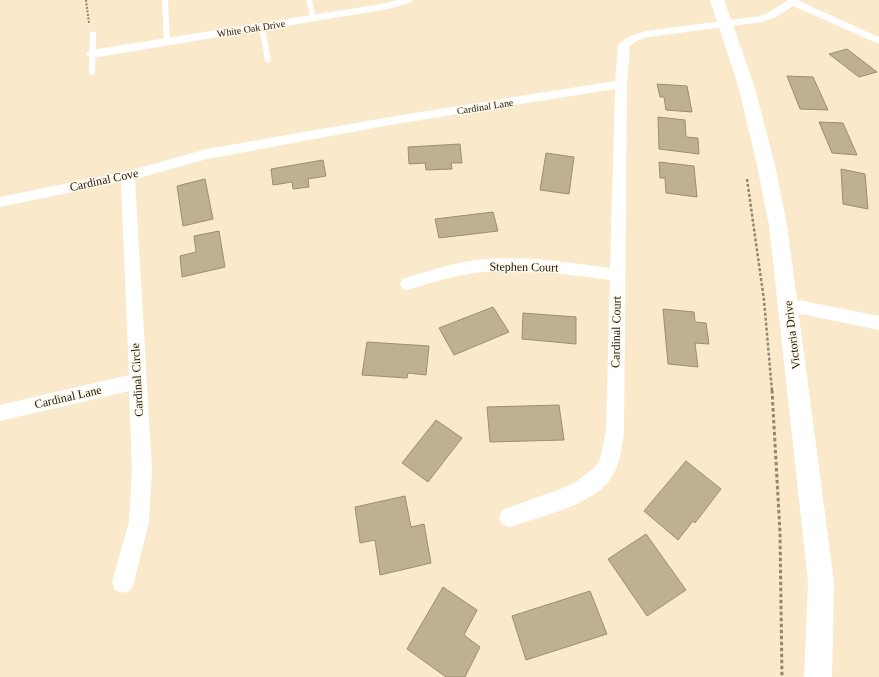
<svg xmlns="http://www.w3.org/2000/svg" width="879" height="677" viewBox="0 0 879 677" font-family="'Times New Roman',serif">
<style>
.building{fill:#bfb092;stroke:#9d8e71}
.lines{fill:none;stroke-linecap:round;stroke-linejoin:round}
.path-far2{stroke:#928771;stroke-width:2;stroke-dasharray:2 1.5;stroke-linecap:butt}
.path-far1{stroke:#928771;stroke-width:2.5;stroke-dasharray:3 2;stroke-linecap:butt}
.path{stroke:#928771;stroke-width:3;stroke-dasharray:3.5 2.5;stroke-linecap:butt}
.service{fill:#fff;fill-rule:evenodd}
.minor{fill:#fff;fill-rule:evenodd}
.tertiary{fill:#fff;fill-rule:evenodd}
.labels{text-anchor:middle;stroke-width:3;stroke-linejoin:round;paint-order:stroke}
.far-street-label{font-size:10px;fill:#1d170c;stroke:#fff9ec}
.street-label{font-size:12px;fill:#1d170c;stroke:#fff9ec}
</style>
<rect width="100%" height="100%" fill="#faeacb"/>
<g class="building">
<polygon points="847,49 877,72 859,77 829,54"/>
<polygon points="787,76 813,77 828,110 800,109"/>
<polygon points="657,84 687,86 692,112 666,110 664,97 660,97"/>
<polygon points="658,117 685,120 686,137 698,138 699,154 659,149"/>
<polygon points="819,122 843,123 857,155 832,153"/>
<polygon points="460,144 462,163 451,163 452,169 426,170 425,163 409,164 408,147"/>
<polygon points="546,153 574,157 569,194 540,190"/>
<polygon points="323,160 326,176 308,179 309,187 293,189 292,182 273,185 271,169"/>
<polygon points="659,162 694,166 697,197 666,193 665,178 660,178"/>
<polygon points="841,169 865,174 868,209 843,204"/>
<polygon points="205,179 213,219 183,226 177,186"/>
<polygon points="493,212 498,231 439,238 435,219"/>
<polygon points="219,231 225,267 182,277 180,256 196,252 194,236"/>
<polygon points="493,307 509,332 454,355 439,328"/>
<polygon points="663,309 694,312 695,322 706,323 709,344 695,343 698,367 668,364"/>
<polygon points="523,313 576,317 576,344 522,339"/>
<polygon points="367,342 429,346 426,375 408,373 407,378 362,375"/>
<polygon points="559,405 564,440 490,442 487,407"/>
<polygon points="436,420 462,438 428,482 402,463"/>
<polygon points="686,461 721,489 695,523 693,521 678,540 644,511"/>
<polygon points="405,496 411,527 424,524 431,563 380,575 375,540 360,543 355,507"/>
<polygon points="646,534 686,590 647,616 608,559"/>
<polygon points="443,587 477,610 464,635 480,647 465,677 446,677 407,649"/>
<polygon points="590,591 607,634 526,660 512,616"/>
</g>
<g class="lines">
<polyline class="path-far2" points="86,0 89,23"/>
<polyline class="path-far1" points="747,179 764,300 772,391"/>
<polyline class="path" points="772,390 780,533 782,677"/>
<g class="service">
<polygon points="162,0 168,0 170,42 167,44 164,42"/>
<polygon points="306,0 312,0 316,19 311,18"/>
<polygon points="262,25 265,27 271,61 268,63 265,61 259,27"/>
<polygon points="93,31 96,33 95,73 92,75 89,73 90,33"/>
</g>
<g class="minor">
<polygon points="397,0 413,0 412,2 388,9 92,58 88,56 86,54 88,52 92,50 387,3"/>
<path d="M788,0h12l-1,1 80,36v7l-86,-38 -17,11 -14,5 -114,15 -12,4 -6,5 -3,38 -3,347c-2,17 -4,36 -15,50 -20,25 -70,36 -100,46l-7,-3 -3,-7 3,-7 56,-20 18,-8 18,-14 6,-8 6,-29 4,-151c-44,-6 -90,-13 -134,-7 -24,3 -46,10 -68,17l-6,-1 -2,-5 2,-5c25,-7 49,-16 74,-19 45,-5 90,2 134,8l5,-179 -225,36 -183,34 -72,20 17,291 -3,52 -15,60 -3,8 -8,3 -8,-3 -3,-8 17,-60 3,-52 -3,-79 -129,30v-16l129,-30 -8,-193 -121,25v-10l128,-26 79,-22 183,-32 225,-36 3,-36 10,-8 18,-6 114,-15 8,-3z"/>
<polygon points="788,298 879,316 879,330 782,310 780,305 782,300"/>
</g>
<polygon class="tertiary" points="710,0 724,0 754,85 775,165 787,225 834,582 832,677 804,677 808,582 769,225 757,165 738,85"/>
</g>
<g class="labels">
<g class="far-street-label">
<text transform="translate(251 28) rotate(-9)" y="4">White Oak Drive</text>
<text transform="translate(485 106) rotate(-9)" y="4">Cardinal Lane</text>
</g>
<g class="street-label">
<text transform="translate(104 180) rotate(-12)" y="4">Cardinal Cove</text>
<text transform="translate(524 267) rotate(1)" y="4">Stephen Court</text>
<text transform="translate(616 332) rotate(-89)" y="4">Cardinal Court</text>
<text transform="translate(792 335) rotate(-97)" y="4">Victoria Drive</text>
<text transform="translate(137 380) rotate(-93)" y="4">Cardinal Circle</text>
<text transform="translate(68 397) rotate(-13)" y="4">Cardinal Lane</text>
</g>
</g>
</svg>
